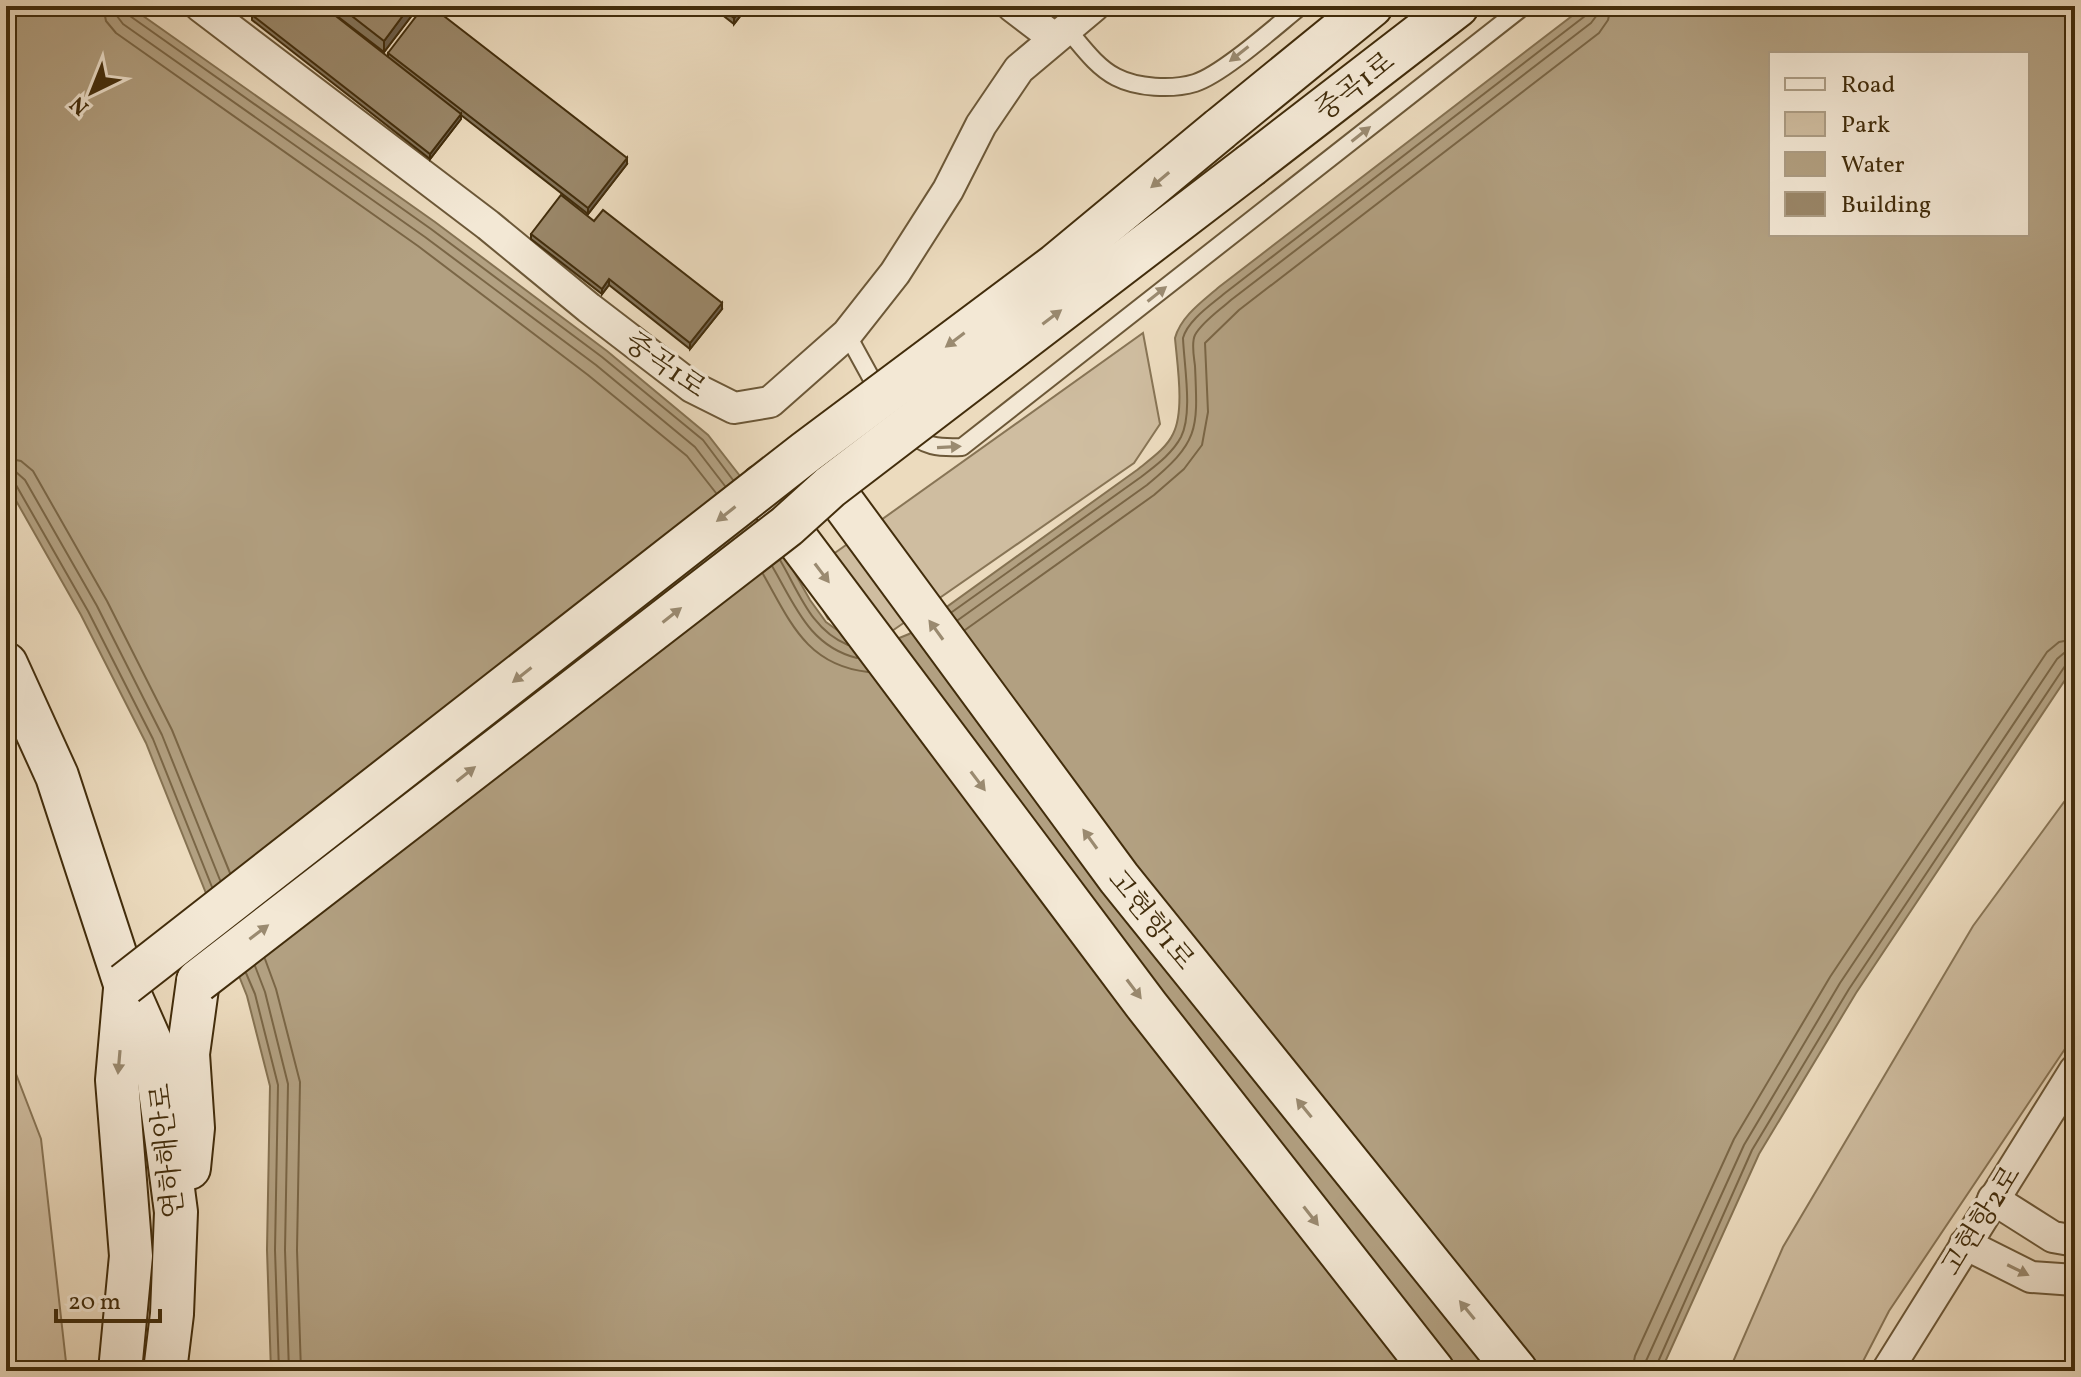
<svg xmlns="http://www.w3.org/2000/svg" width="2081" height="1377" viewBox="0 0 2081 1377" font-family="Vollkorn,'Noto Serif KR',serif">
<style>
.green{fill:#cfbda0;stroke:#887556;stroke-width:2}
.water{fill:#b2a081;stroke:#857252;stroke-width:2;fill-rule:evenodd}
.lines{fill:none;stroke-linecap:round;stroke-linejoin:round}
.shore{stroke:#7a6646;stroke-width:2}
.lane-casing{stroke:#6c5838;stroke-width:20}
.street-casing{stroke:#6c5838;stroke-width:34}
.secondary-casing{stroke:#422d0c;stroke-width:46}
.lane{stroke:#f3e8d5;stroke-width:16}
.street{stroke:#f3e8d5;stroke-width:30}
.secondary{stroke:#f3e8d5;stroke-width:42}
.secondary-bridge-casing{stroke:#422d0c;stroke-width:46;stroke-linecap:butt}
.secondary-bridge{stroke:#f3e8d5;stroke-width:42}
.wall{fill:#84745a;stroke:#422d0c;stroke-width:2}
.shaded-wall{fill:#6c5e4a;stroke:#422d0c;stroke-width:2}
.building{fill:#9a8769;stroke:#422d0c;stroke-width:2}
.oneway{fill:#9a8a70}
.labels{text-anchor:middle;stroke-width:7;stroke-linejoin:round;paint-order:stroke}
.street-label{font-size:28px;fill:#422d0c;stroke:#f3e8d5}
</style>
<rect width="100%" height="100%" fill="#ecdbbe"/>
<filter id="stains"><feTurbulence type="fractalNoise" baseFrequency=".0025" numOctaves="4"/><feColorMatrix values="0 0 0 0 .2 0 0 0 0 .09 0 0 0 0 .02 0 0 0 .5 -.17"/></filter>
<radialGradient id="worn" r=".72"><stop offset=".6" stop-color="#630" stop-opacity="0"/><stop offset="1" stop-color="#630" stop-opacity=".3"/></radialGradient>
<g class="green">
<polygon points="1143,333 1160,424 1134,463 882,638 828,619 804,575"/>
<polygon points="2075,787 2075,1034 1889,1311 1858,1371 1729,1371 1783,1247 1973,926"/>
<polygon points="6,1048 41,1139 67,1371 6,1371"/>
</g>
<path class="water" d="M6,6h123l306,216 172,129 101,84 32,41 70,124 16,22 21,15 40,6 22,-9 228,-164c12,-10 29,-21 36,-36 12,-23 4,-71 2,-96 6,-22 28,-37 44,-51l366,-281h490v659l-219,328 -97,161 -98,217h-1390l-4,-121 3,-164 -23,-90 -101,-253 -65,-128 -75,-132zM1771,54h256v180h-256z"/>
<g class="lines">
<g class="shore">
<polyline points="103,6 106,21 116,33 418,246 588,375 687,456 716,493"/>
<polyline points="115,6 117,16 123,24 425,237 596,365 695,447 725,486"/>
<polyline points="125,6 130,16 431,229 602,357 703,440 733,480"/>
<polyline points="6,458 21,461 33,471 107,601 172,730 230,873"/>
<polyline points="6,470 16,472 25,480 97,606 162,735 220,880"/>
<polyline points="6,481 16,485 88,611 153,739 212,887"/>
<path d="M780,560c19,32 31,70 68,85"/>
<path d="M772,566c23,39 37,80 85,92"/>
<path d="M763,574c27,47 43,91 105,98"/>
<path d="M952,612l189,-135c14,-11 31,-23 40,-40 12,-24 3,-72 2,-99 5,-18 28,-33 42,-45l360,-277 3,-10"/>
<path d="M958,620l189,-135c52,-43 51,-54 48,-119 -1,-9 -4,-23 0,-31 7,-13 25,-25 36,-35l360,-277 6,-8 2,-9"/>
<polyline points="965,630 1154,495 1184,469 1202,445 1208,412 1205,343 1239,310 1599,33 1608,20 1611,6"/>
<polyline points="265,959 276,989 300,1082 297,1250 301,1371"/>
<polyline points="255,966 265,992 288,1084 285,1250 289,1371"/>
<polyline points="246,973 255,994 278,1085 275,1250 279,1371"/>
<polyline points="1632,1371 1635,1356 1734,1139 1830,977 2047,652 2059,642 2075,639"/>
<polyline points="1644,1371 1646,1361 1744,1145 1840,983 2057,659 2064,653 2075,651"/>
<polyline points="1654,1371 1752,1150 1849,989 2065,666 2075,661"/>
</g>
<defs>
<g id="lane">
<path d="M1067,29c14,16 29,38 49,48 21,11 56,13 79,6 28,-9 81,-57 106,-77"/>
<polyline points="847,334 881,396"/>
<path d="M907,430c16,17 32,18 55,17l562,-441"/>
</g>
<g id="street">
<polyline points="200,6 488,225 589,308 692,387 734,408 770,402 847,334 895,273 948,190 981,125 1019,69 1094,6"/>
<polyline points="1012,6 1054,38"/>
<polyline points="1993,1199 2053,1237 2070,1240 2075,1237"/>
<polyline points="1965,1244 2031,1277 2075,1280"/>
<polyline points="1887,1371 2075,1070"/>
</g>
<g id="secondary">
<polyline points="1220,129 1371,6"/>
<polyline points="1251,165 1457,6"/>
<polyline points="810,458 1119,878 1516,1371"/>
<polyline points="762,486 787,526 1147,1006 1433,1371"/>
<polyline points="6,664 57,776 125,984 155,1052 176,1212 172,1314 165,1371"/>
<polyline points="189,1168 193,1128 188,1054 198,981"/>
<polyline points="120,1371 131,1256 117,1080 125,989"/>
</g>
</defs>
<use href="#lane" class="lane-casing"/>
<use href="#street" class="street-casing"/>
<use href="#secondary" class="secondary-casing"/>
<use href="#lane" class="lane"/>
<use href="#street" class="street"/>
<use href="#secondary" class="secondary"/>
<defs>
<g id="secondary-bridge">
<polyline points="198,981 787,526 830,487 1251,165"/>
<polyline points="125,984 806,452 1056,265 1220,129"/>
</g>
</defs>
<use href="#secondary-bridge" class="secondary-bridge-casing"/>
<use href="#secondary-bridge" class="secondary-bridge"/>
</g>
<g class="wall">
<polygon points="324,6 419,6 384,52"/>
<polygon points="711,6 748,6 734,24"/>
<polygon points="252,15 388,57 388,53 627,164 588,214 461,115 461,119 430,159 252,20"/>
<polygon points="594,221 722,309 690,349 609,285 602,294 531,239 531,234"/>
</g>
<g class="shaded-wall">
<polygon points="410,6 419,6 384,52 384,41"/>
<polygon points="744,6 748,6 734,24 734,18"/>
<polygon points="461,114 461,119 430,159 430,154"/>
<polygon points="627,158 627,164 588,214 588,208"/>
<polygon points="609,279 609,285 602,294 602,289"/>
<polygon points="722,303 722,309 690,349 690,343"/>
</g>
<g class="building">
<polygon points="259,6 323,6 461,114 430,154 252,15"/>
<polygon points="339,6 410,6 384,41"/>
<polygon points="424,6 431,6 627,158 588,208 388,53"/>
<polygon points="719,6 744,6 734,18"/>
<polygon points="561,195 594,221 603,210 722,303 690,343 609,279 602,289 531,234"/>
</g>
<defs><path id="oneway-solid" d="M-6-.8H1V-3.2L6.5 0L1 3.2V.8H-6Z" transform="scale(2)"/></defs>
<g class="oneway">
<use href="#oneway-solid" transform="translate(1239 54) rotate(142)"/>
<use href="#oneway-solid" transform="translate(1361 134) rotate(-38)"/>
<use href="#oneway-solid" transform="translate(1160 180) rotate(140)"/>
<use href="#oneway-solid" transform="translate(1157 294) rotate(-38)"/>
<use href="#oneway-solid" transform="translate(1052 317) rotate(-37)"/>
<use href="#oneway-solid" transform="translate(955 340) rotate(143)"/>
<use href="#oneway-solid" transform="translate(949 447) rotate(-3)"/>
<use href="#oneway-solid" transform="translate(726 514) rotate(142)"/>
<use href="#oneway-solid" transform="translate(822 573) rotate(53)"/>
<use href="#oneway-solid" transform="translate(672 615) rotate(-38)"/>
<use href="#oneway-solid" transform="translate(936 630) rotate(-126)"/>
<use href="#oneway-solid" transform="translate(522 675) rotate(142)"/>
<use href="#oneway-solid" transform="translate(466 774) rotate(-38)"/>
<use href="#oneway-solid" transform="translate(978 781) rotate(53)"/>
<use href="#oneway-solid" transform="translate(1090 839) rotate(-126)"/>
<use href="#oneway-solid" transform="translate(259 932) rotate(-37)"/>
<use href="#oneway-solid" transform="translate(1134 989) rotate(53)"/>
<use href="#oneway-solid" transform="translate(119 1062) rotate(95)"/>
<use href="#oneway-solid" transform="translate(1304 1108) rotate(-129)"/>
<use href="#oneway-solid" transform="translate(1311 1216) rotate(52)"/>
<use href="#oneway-solid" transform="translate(2018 1270) rotate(26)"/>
<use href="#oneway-solid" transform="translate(1467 1310) rotate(-129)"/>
</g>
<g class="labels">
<g class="street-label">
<text transform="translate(1354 85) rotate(-38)" y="10">중곡1로</text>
<text transform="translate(666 364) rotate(35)" y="10">중곡1로</text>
<text transform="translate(1152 919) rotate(51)" y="10">고현항1로</text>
<text transform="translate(166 1151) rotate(-96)" y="10">연하해안로</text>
<text transform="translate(1980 1220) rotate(-58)" y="10">고현항2로</text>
</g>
</g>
<rect width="2081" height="1377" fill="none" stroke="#ecdbbe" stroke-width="32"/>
<rect x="8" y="8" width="2065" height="1361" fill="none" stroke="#422d0c" stroke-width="4"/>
<rect x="16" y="16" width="2049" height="1345" fill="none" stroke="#422d0c" stroke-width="2"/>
<rect x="1769" y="52" width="260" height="184" fill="#f3e8d5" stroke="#ac9d85" stroke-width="2"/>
<rect x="1785" y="78" width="40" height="12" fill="#f3e8d5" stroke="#ac9d85" stroke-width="2"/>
<text x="1841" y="92" font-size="24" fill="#422d0c">Road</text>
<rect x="1785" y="112" width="40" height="24" fill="#cfbda0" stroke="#ac9d85" stroke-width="2"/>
<text x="1841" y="132" font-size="24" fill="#422d0c">Park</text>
<rect x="1785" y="152" width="40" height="24" fill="#b2a081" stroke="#ac9d85" stroke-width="2"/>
<text x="1841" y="172" font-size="24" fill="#422d0c">Water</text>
<rect x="1785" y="192" width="40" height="24" fill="#9a8769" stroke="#ac9d85" stroke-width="2"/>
<text x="1841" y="212" font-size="24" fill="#422d0c">Building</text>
<g transform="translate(92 92) rotate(223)" stroke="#f3e8d5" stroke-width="6" paint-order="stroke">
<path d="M0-6L14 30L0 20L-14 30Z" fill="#422d0c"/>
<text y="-12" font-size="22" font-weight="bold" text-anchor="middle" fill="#422d0c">N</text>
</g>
<path d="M56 1309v12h104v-12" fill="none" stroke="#422d0c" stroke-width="4"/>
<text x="68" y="1309" font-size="24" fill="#422d0c" stroke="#f3e8d5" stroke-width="6" paint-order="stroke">20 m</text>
<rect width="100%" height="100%" filter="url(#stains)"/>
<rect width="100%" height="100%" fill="url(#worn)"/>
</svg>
